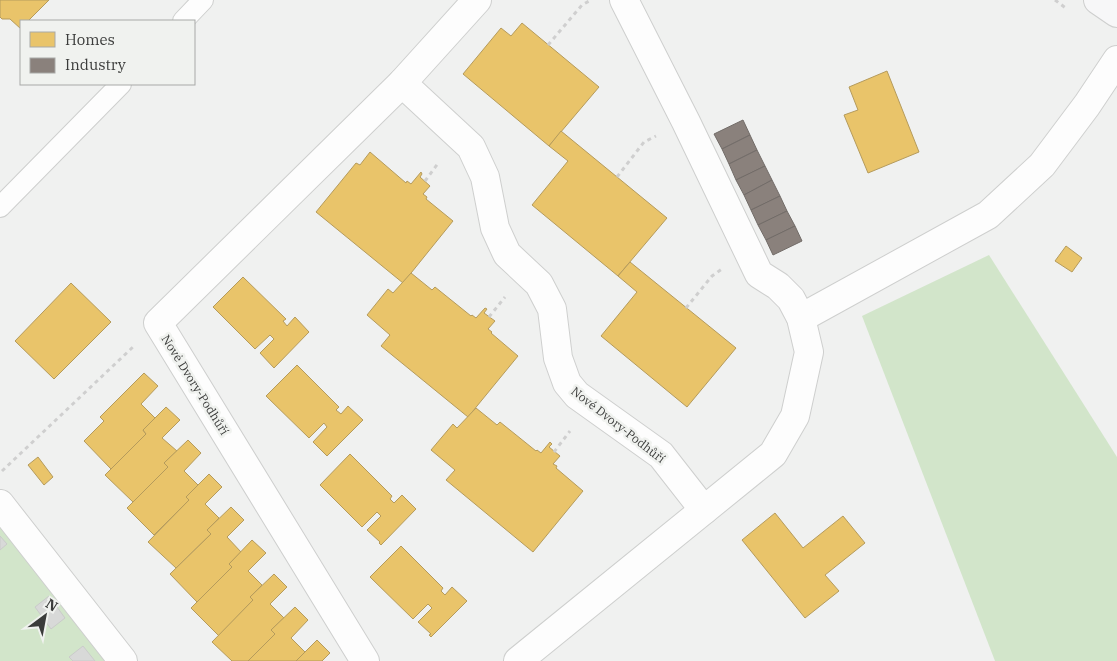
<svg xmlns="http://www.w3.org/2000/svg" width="1117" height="661" viewBox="0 0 1117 661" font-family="'IBM Plex Serif',serif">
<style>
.green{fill:#d2e5ca}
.homes{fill:#e9c46a;stroke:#b59b5c}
.industry{fill:#8a817c;stroke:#726c68}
.building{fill:#d8d9d8;stroke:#cacbca}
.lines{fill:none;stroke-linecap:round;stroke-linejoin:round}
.service-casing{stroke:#cecfce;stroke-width:22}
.minor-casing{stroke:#cecfce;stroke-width:30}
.secondary-casing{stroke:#cecfce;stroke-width:30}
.path{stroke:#cfcfcf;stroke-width:3;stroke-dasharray:4 4;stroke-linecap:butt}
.service{stroke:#fdfdfd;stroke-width:20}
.minor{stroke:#fdfdfd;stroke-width:28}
.secondary{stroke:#f7f7f8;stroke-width:28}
.labels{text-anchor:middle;stroke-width:5;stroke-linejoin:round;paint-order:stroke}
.street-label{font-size:12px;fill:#3b3c3b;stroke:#f0f2ef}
</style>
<rect width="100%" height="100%" fill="#f0f1f0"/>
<g class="green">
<polygon points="989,255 1117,457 1117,661 995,661 862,316"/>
<polygon points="0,520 113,661 0,661"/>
</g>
<g class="homes">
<polygon points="0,0 49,0 28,21 21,21 21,29 10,19 2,19 0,17"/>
<polygon points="522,23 599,87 549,146 463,74 501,28 511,36"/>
<polygon points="887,71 919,152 868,173 844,115 858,110 849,87"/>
<polygon points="561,131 667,218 618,276 532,205 568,161 549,146"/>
<polygon points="370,152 406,183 407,181 411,184 421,172 422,174 420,177 430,186 423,194 427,197 426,199 453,221 403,283 316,212 356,163 360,165"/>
<polygon points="1066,246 1082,258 1072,272 1055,261"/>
<polygon points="630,262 736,348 687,407 601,336 637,292 618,276"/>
<polygon points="411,273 432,290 435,287 471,316 472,315 476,318 485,308 487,309 484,313 495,321 488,329 492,332 491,333 518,356 468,417 381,346 390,335 367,315 388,289 393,293"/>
<polygon points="243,277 286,319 283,321 287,326 295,317 309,332 274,368 260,353 274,339 270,335 255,349 213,307"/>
<polygon points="71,283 111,322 54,379 15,341"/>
<polygon points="297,365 339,407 336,410 341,414 348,406 363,420 327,456 313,442 327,427 324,423 309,438 266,396"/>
<polygon points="144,373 158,386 141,404 155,418 143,430 146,434 111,469 84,441 104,421 100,417"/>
<polygon points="166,407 180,420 162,438 177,451 164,463 168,467 133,502 105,475 146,434 143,430"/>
<polygon points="476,408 497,425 500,422 536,451 537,450 541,453 550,442 552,444 549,447 560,456 553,464 557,466 556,468 583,491 533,552 446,480 455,470 431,450 453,424 457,428"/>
<polygon points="188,440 201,453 184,471 198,485 186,497 189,500 154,535 127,508 168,467 164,463"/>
<polygon points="350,454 392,496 390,499 394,503 402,495 416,509 381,545 379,543 380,542 367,530 381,516 377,512 362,527 320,485"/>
<polygon points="38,457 53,477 44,485 28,465"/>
<polygon points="209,474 222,487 205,504 219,518 207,530 211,534 176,568 148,542 189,500 186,497"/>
<polygon points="231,507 244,520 227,537 241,552 229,564 232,567 197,602 170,574 211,534 207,530"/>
<polygon points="775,513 803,548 843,516 865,543 825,575 839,591 805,618 742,540"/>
<polygon points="252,540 266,553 248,571 262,585 250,597 253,600 219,636 191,608 232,567 229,564"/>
<polygon points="401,546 443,588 441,591 445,595 452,587 467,601 431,637 429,635 431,634 418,622 432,608 428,604 413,619 370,577"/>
<polygon points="274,574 287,587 270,604 284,618 271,630 275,634 248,661 232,661 212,642 253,600 250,597"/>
<polygon points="295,607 308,620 291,638 305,652 296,661 248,661 275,634 271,630"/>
<polygon points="317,640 330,653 322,661 296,661"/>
</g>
<g class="industry">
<polygon points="743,120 750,135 722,149 714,134"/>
<polygon points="750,135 757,150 729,164 722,149"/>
<polygon points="757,150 765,166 736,180 729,164"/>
<polygon points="765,166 772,180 744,195 736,180"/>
<polygon points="772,180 780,196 751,210 744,195"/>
<polygon points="780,196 787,211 758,225 751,210"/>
<polygon points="787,211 795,226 766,240 758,225"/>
<polygon points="795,226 802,241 773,255 766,240"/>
</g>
<g class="building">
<polygon points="0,536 7,544 0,550"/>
<polygon points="49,596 65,618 51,629 35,607"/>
<polygon points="83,646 95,661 73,661 69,657"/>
</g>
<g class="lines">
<defs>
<g id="service">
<polyline points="183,21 203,0"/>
<polyline points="0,207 121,84"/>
</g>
<g id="minor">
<polyline points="402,83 471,147 485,177 495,228 507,254 539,284 552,309 558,358 567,383 577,395 661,455 704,510"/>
<polyline points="801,318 988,215 1042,165 1087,105 1117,60"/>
<polyline points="0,504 123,661"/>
<polyline points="365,661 158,323 402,83 477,0"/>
<polyline points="518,661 773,454 795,416 809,352 801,318 791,299 778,286 759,274 686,122 624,0"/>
</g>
<polyline id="secondary" points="1098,0 1117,13"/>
</defs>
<use href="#service" class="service-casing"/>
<use href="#minor" class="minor-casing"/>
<use href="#secondary" class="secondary-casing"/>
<g class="path">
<polyline points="1055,0 1067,9"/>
<polyline points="548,45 582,5 591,0"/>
<polyline points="617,177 644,142 656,136"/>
<polyline points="425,181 439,162"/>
<polyline points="686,308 712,276 722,269"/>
<polyline points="489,317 505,297"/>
<polyline points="554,452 570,431"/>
<polyline points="2,471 134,346"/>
</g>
<use href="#service" class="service"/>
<use href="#minor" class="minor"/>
<use href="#secondary" class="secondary"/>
</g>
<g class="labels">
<g class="street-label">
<text transform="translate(195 385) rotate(58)" y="4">Nové Dvory-Podhůří</text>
<text transform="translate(618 425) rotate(38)" y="4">Nové Dvory-Podhůří</text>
</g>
</g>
<rect x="20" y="20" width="175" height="65" fill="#f0f2ef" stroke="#a8a9a7"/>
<rect x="30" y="32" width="25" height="15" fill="#e9c46a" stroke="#a8a9a7"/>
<text x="65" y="45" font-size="15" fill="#3b3c3b">Homes</text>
<rect x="30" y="58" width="25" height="15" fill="#8a817c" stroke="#a8a9a7"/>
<text x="65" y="70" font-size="15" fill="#3b3c3b">Industry</text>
<g transform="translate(45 616) rotate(32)" stroke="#f0f2ef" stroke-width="4" paint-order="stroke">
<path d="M0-4L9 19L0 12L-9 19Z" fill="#3b3c3b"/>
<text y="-8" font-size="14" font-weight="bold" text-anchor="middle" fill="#3b3c3b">N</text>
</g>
</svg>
